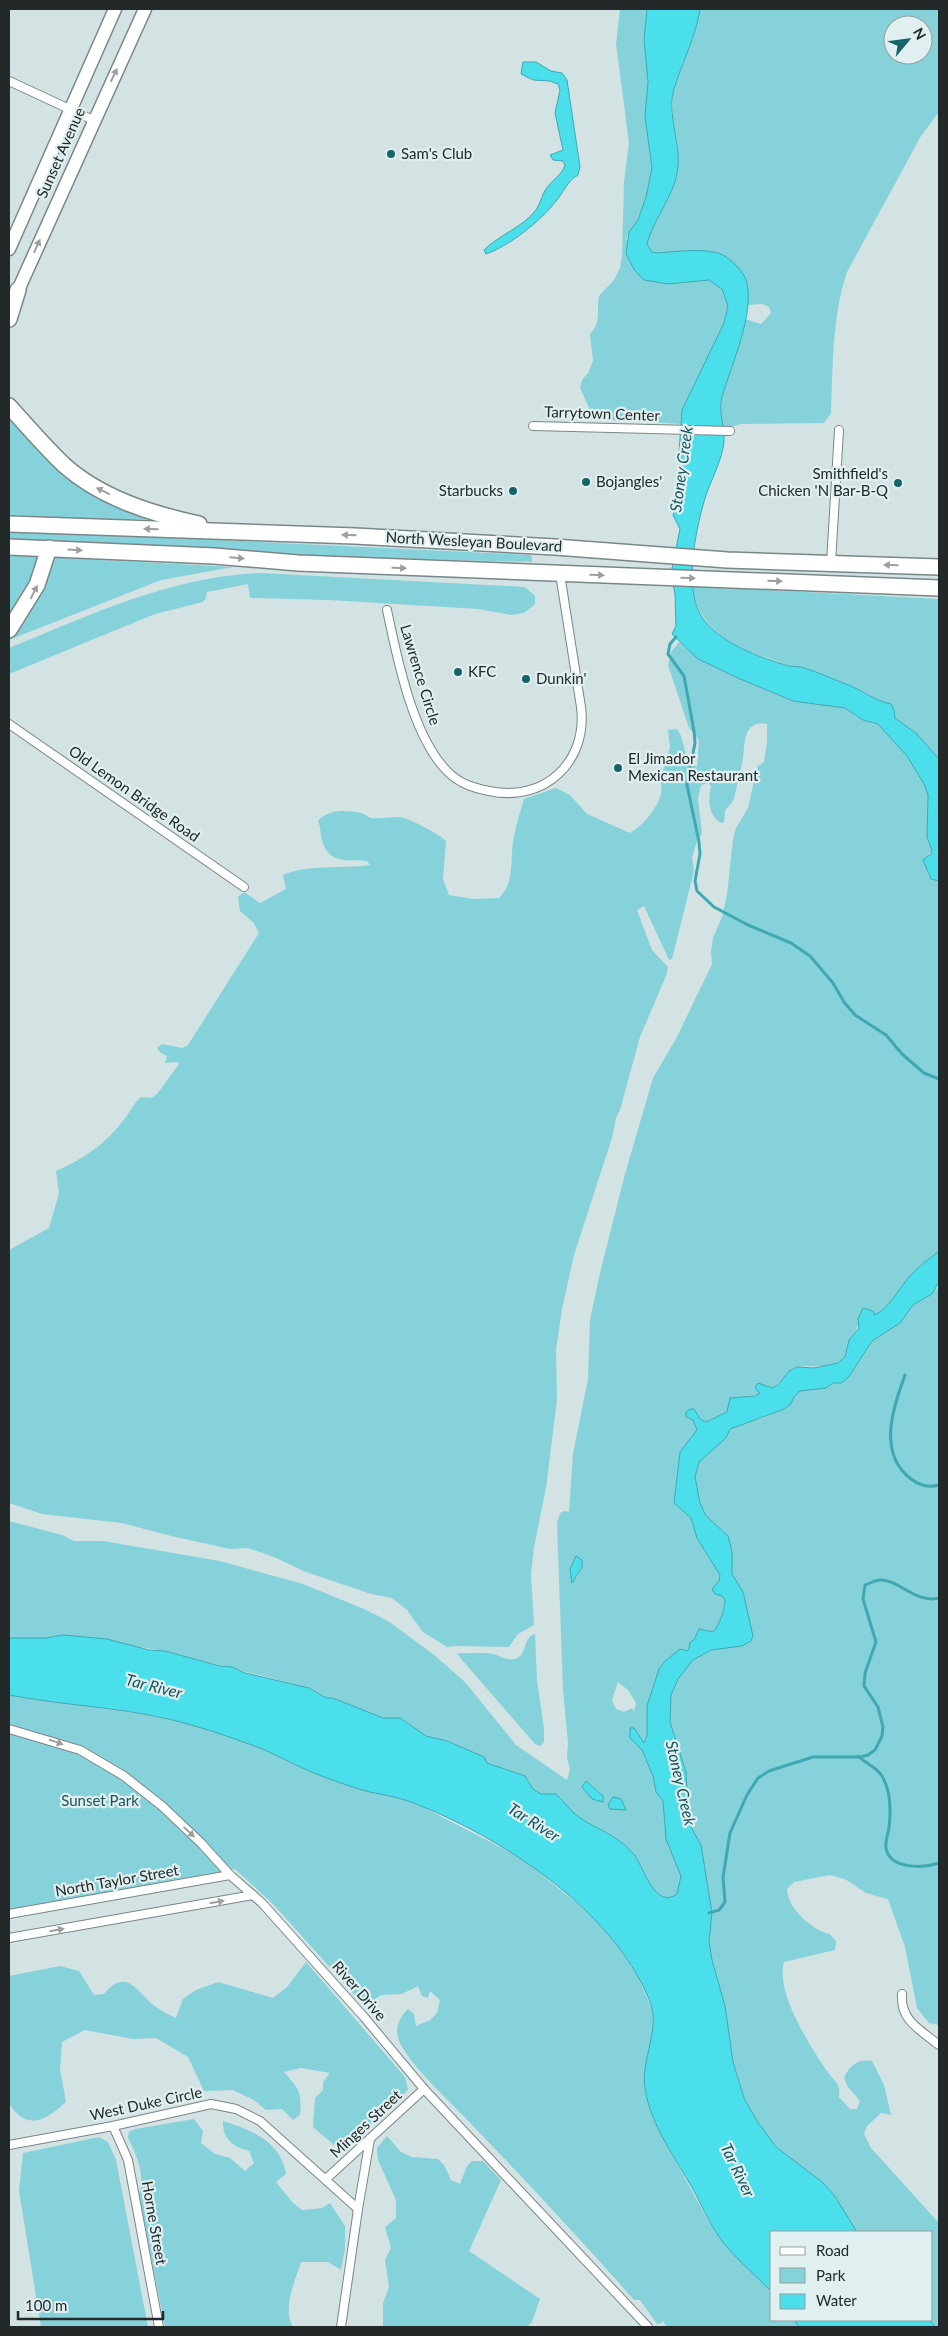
<svg xmlns="http://www.w3.org/2000/svg" width="948" height="2336" viewBox="0 0 948 2336" font-family="Lato,sans-serif">
<style>
.green{fill:#86d2da;fill-rule:evenodd}
.water{fill:#4bdfec;stroke:#3fa8b2}
.lines{fill:none;stroke-linecap:round;stroke-linejoin:round}
.stream{stroke:#3fa8b2;stroke-width:3}
.street-casing{stroke:#798788;stroke-width:10}
.primary-casing{stroke:#798788;stroke-width:15}
.highway-casing{stroke:#798788;stroke-width:18}
.street{stroke:#fff;stroke-width:8}
.primary{stroke:#fff;stroke-width:12}
.highway{stroke:#fff;stroke-width:15}
.oneway{fill:#9c9e9f}
.poi-dot{fill:#15646a;stroke:#e0eff0;stroke-width:2}
.labels{text-anchor:middle;stroke-width:4.5;stroke-linejoin:round;paint-order:stroke}
.street-label{font-size:15px;fill:#232829;stroke:#e0eff0}
.poi-label{font-size:15px;fill:#232829;stroke:#e0eff0;text-anchor:start}
.park-label{font-size:15px;fill:#17555a;stroke:#e0eff0}
.water-label{font-size:16px;font-style:italic;fill:#18555b;stroke:#e0eff0}
</style>
<rect width="100%" height="100%" fill="#d3e2e3"/>
<g class="green">
<path d="M620,9h27l-3,30 4,43 -3,34 7,51 -6,30 -8,23 -9,12 -3,8 83,40 13,9 4,9 2,8 -4,17 -42,87 -1,14 -87,-5 -14,-31 2,-8 6,-7 5,-12 -3,-27c12,-13 6,-23 9,-38l15,-16 6,-12 2,-13 2,-73 5,-39 -13,-99z"/>
<path d="M700,9h239v103l-18,24 -74,136c-15,45 -14,94 -16,141l-7,10 -83,1 -17,5c-11,-27 13,-82 21,-110l16,5 10,-11 -2,-6 -7,-3 -14,1 -2,-23 -3,-8 -21,-19 -20,-4 -46,2 -4,-1 -5,-8 3,-12 27,-56 1,-29 -5,-29v-27l19,-50zM893,25h30v30h-30z"/>
<polygon points="9,409 124,507 150,519 100,519 9,515"/>
<polygon points="9,530 530,555 532,557 532,562 266,555 9,542"/>
<polygon points="9,555 233,567 161,580 9,640"/>
<path d="M261,573l264,14 10,9v8l-11,9 -12,2 -33,-6 -150,-9 -79,-2 -2,-14 -41,8 -1,6 -3,4 -48,12 -146,60v-26c81,-33 163,-72 252,-75z"/>
<path d="M693,586l246,13v160l-22,-25 -22,-16 -1,-8 -30,-18 -62,-25c-15,0 -26,-7 -41,-11 -32,-11 -66,-32 -68,-70z"/>
<path d="M679,642l15,13 21,12 46,21 32,13 52,7 18,12 15,4 29,32 17,28 4,11 -1,42 6,13 -6,6 1,19 11,6v370c-10,8 -22,16 -30,26 -11,13 -19,30 -34,39l-7,-7 -10,10c1,11 -4,12 -8,20 -3,6 -3,14 -6,19 -10,13 -36,6 -47,9 -10,2 -13,12 -20,18 -13,11 -30,12 -46,13l-4,14 -21,10 -6,-3 -7,1 4,10 -17,22 -6,50 17,16 6,20 23,37c-1,8 -1,18 5,25 -2,11 -5,24 -12,32l-14,-3 -10,20 -25,13 -5,7 -12,37v30l-3,8 -14,-6 12,12 11,27 3,15 7,9 3,38 15,37 -4,18c-22,16 -33,-26 -42,-38 -18,-23 -40,-26 -60,-42 -7,-6 -12,-14 -18,-20h-16l-8,-5 -8,-13 -39,-13 -2,-6 -37,-16 -21,-5 -26,-18h-17l-50,-20h-6l-18,-10 -144,-37 -102,-16 -17,3h-37v-117l53,14 12,6h29l117,20 83,23 61,25 24,12 45,33 32,28 51,63 51,35 3,-11 -3,-11 1,-15 -5,-53 -6,-167 3,-10 4,-2 5,1 4,-58 15,-75 2,-59 10,-47 25,-99 28,-96 24,-41 35,-73 -1,-12 2,-14 9,-21 5,-22 6,-56 3,-11 12,-20 9,-41 7,-5 3,-20v-18c-27,-4 -21,24 -25,40 -3,11 -5,23 -8,34 -2,7 -6,8 -9,13l-1,11 -3,1c-13,-8 -13,-23 -10,-37l-3,-3 -7,2 -3,13 4,36 -5,7 -5,17 2,13 -22,88 -3,1 -25,-54 -7,4 15,40 16,17 -2,9 -26,61 -20,73 -4,8 -4,20 -38,117 -12,54 -6,41 1,49 -11,89 -12,59 -3,27 3,51 -16,9 -9,13 -53,-1 -9,1 -24,-15 -16,-22 -15,-12 -21,-4 -65,-22 -32,-15 -26,-9 -18,1 -59,-13 -49,-13 -80,-9 -33,-11v-253l40,-22 10,-35 -3,-22c25,-11 49,-26 66,-49 7,-8 11,-18 19,-25l10,1 6,-4 22,-30 -2,-2 -12,1 2,-7 -6,-3 -4,-5 5,-4 20,4 6,-3 71,-112 -6,-11 -13,-11 -2,-14 6,-5 16,11 26,-14 -3,-14c27,-11 57,-6 87,-10l-3,-4c-18,-2 -38,5 -45,-21 -2,-7 -1,-13 -4,-19 10,-12 28,-11 43,-8 4,1 6,4 10,5 10,1 19,-1 28,-1 8,0 42,18 47,24l-3,38 6,16 25,4 25,-1c16,-16 11,-35 14,-56 2,-14 7,-29 11,-43l32,-11 14,7 17,19 43,19c13,-7 38,-35 30,-51l10,-35 -2,-17 8,-1c11,9 5,32 21,38l2,-27 -10,-12 -21,-63 3,-13zM576,1556l6,11 -5,10h-2l-5,-8zM618,1682l10,8 8,13 -2,9 -2,-4 -8,4 -8,-3 -4,-9zM586,1781l11,9 5,12 -10,-3 -10,-12z"/>
<path d="M936,1287l3,6v732l-10,-2 -12,-15 -12,-61 -17,-48 -22,-6 -21,-14 -15,-4 -36,7 -7,7c0,19 26,42 43,45l6,7 -1,9 -51,12c-9,30 26,84 43,109 7,10 14,12 12,26l11,12h7l3,-8 -12,-14 -4,-9c6,-13 14,-19 28,-17l12,24 7,30 -10,-2 -14,13 -3,8 7,14 68,75v104h-3l-7,-7h3v-88h-75l-23,-37 -12,-13 -46,-35 -19,-26 -13,-23 -11,-36 -8,-56 -13,-46 -3,-18 3,-29 -11,-68 -9,-16 -4,-12 -2,-45 -16,-50 1,-27 7,-16 15,-19 18,-10 31,-4 4,-34 -3,-20 -11,-18 -4,-38 -22,-20 -6,-13 -5,-26 4,-15 26,-24 5,-9 7,-4 26,-7 19,-8 8,-5 4,-8 6,-6 26,-3 7,-5h8l7,-5 24,-37 28,-18 13,-18 19,-11z"/>
<path d="M535,1634l2,46 7,49v13l-3,4 -6,-2 -78,-90 4,-1c10,1 22,-1 32,1 8,2 15,8 24,4 11,-5 5,-20 18,-24z"/>
<path d="M9,1695l138,20 56,12 57,21 80,34 28,9 29,6 24,9 102,53 57,47 22,20 15,18 21,33 14,32 1,22 -9,56 3,13 19,44 43,78 18,25 45,45v28h22l5,7h-132l-5,-7v3l-5,1 -17,-24h-6c-51,-58 -104,-115 -158,-171 -20,-22 -64,-61 -76,-86 -6,-14 -2,-24 8,-34l6,5 2,12 14,-6 7,-7 3,-13 -10,-9 -2,7 -6,-2 -4,-10 -16,8 -21,1 -12,9h-6l-90,-100 -38,-35 -226,41z"/>
<path d="M306,1962l99,115 3,13 -48,45 -26,10 -21,-18 2,-29 8,-8v-8l7,-9 -29,-5 -17,4c15,17 18,19 16,43l-7,5 -11,-11 -16,1 -12,-10 -21,-10 -29,1 -16,-34 -32,-19 -23,1 -48,-9 -23,12 -2,27 6,33c-21,19 -38,29 -57,2v-128l51,-10 19,5 15,24 10,-1c21,-26 32,-5 48,10 7,6 16,10 24,14l7,-19 13,-9 22,-8 55,16 14,-11z"/>
<path d="M194,2119l9,12 -2,12 14,11 15,4 15,13 9,-8 -5,-12c-16,-4 -27,-13 -26,-30 29,9 58,21 63,53l-10,8 17,21 9,7 20,-2 8,-5 15,23v23l-4,21 -13,-8h-27c-6,19 -19,47 -8,65h-128l-26,-133c7,-17 -3,-41 -11,-56l1,-6 6,-3z"/>
<polygon points="387,2136 401,2152 412,2157 438,2159 444,2165 451,2180 460,2184 467,2166 472,2161 483,2161 501,2180 469,2251 540,2299 532,2322 527,2327 383,2327 383,2303 389,2287 385,2260 391,2248 385,2227 396,2218 396,2200 378,2160 377,2148"/>
<polygon points="99,2137 108,2142 116,2160 148,2327 41,2327 19,2191 23,2153"/>
</g>
<g class="water">
<path d="M647,9h53c-4,28 -18,53 -26,80 -7,24 6,52 4,77 -2,28 -24,51 -31,78l5,8 4,1c18,-1 51,-6 67,2 9,5 20,16 23,25 10,32 -15,85 -24,117 -4,16 3,29 2,45 -2,18 -12,36 -18,53 -10,32 -22,89 -6,119 16,28 60,44 89,52 5,1 10,0 15,2 14,4 28,11 42,16 16,6 29,17 45,20l3,6 1,8 22,16 22,25v122l-8,-2 -8,-19 8,-6 1,-4 -5,-13 1,-42 -4,-11 -17,-28 -29,-32 -15,-4 -18,-12 -52,-7 -55,-23 -40,-19 -26,-25 4,-8 -1,-32 -4,-21 9,-44 -7,-14 7,-21 -1,-41 3,-43 42,-87 4,-17 -6,-17 -13,-9 -41,4 -24,-4 -9,-9 -9,-17 3,-22 9,-12 8,-23 6,-29 -7,-52 3,-34 -4,-43z"/>
<path d="M523,62h13l15,9 11,2 5,7 13,87 -2,8c-10,5 -15,18 -22,26 -15,20 -47,45 -70,53l-2,-4c15,-15 39,-23 52,-40 4,-6 6,-15 10,-21 6,-9 16,-14 19,-24l-2,-4 -10,-1 -3,-5 13,-5 -8,-37 5,-23 -2,-6 -8,-3 -17,-1 -12,-6z"/>
<path d="M939,1251v31l-7,12 -19,11 -13,18 -28,18 -24,37 -7,5h-8l-7,5 -26,3 -6,6 -4,8 -8,5 -52,19 -4,9 -27,24 -4,15 5,26 6,13 22,20 4,16v22l11,18 10,44 -2,5 -9,5 -31,4 -18,10 -15,19 -7,16 -1,27 16,50 2,45 4,12 9,16 11,68 -3,29 3,18 13,46 8,56 11,36 13,23 19,26 46,35 12,13 23,37h-85v60c-15,-15 -32,-30 -46,-46 -14,-17 -22,-36 -32,-55 -18,-32 -43,-65 -49,-102 -5,-30 17,-60 4,-90 -38,-91 -149,-163 -238,-197 -14,-5 -27,-7 -41,-10 -16,-4 -32,-10 -46,-15 -22,-8 -43,-20 -64,-29 -30,-11 -61,-22 -92,-29 -52,-12 -107,-14 -159,-24v-57h37l17,-3 44,4 42,11 16,1 55,15 12,1 13,6 64,15 17,10h7l50,20h17l26,18 21,5 37,16 3,6 38,13 8,13 8,5h15c7,6 12,14 19,20 20,16 42,19 60,42 9,12 20,54 42,38l4,-18 -15,-37 -3,-38 -7,-9 -3,-16 -11,-26 -12,-12v-10h4l10,15 3,-7v-30l12,-37 5,-7 16,-13 7,2 2,-2 1,-7 4,-2 5,-11 14,3c7,-8 11,-21 12,-32l-3,-4 -7,-2 -3,-5 7,-8 1,-6 -23,-37 -6,-20 -17,-15 6,-51 17,-22 -4,-10 -7,-3v-5l4,-3h4l6,10 6,3 21,-10 3,-14 25,-2 5,-3 -5,-5 3,-5 14,5 6,-3 11,-14 8,-4 17,1 24,-5 7,-6 4,-17 10,-12 -1,-9 5,-11 10,3 2,4c15,-8 23,-25 34,-38 9,-10 20,-18 30,-26z"/>
<polygon points="576,1556 582,1560 582,1567 572,1583 570,1569"/>
<polygon points="586,1781 603,1796 603,1802 592,1799 582,1787"/>
<polygon points="613,1797 621,1799 626,1810 610,1809 608,1805"/>
<polygon points="794,2320 929,2320 936,2327 799,2327"/>
</g>
<g class="lines">
<g class="stream">
<polyline points="676,637 670,644 668,654 684,676 694,731 695,743 687,785 699,842 700,854 695,881 697,891 714,907 748,925 791,943 810,956 833,983 844,1002 855,1015 886,1035 902,1054 924,1073 939,1079"/>
<path d="M905,1375c-12,33 -28,78 6,104 8,6 17,9 28,6"/>
<path d="M858,1756c7,7 19,11 24,20 9,15 9,35 7,52 -1,6 -4,14 -3,20 4,22 38,20 53,15"/>
<path d="M709,1913l10,-3 6,-8 -2,-25 7,-44 17,-38 11,-17 11,-7 44,-14h47l8,-2 7,-5 7,-14 1,-9 -5,-20 -14,-21 1,-13 11,-31 -13,-43 2,-14c4,-1 10,-5 15,-5 18,-1 36,24 59,18"/>
</g>
<defs>
<g id="street">
<polyline points="9,81 93,120"/>
<polyline points="533,426 730,431"/>
<polyline points="831,563 839,430"/>
<path d="M387,610c10,48 26,128 61,162 12,12 26,16 41,19 55,12 99,-29 92,-84l-21,-133"/>
<polyline points="9,724 244,887"/>
<polyline points="9,1729 80,1750 124,1776 162,1806 201,1843 230,1875 262,1903 364,2017 424,2089 648,2327"/>
<polyline points="9,1914 230,1875"/>
<polyline points="9,1938 253,1895"/>
<path d="M902,1994c-2,27 19,36 37,51"/>
<polyline points="113,2126 128,2160 159,2327"/>
<polyline points="9,2145 113,2126 211,2104 236,2109 260,2121 358,2209 341,2327"/>
<polyline points="326,2179 424,2089"/>
<polyline points="358,2209 370,2139"/>
</g>
<g id="primary">
<polyline points="9,249 115,9"/>
<polyline points="15,297 145,9"/>
</g>
<g id="highway">
<polyline points="9,319 18,290"/>
<path d="M9,406c18,20 36,41 55,59 37,33 88,49 135,59"/>
<polyline points="9,524 355,536 555,547 727,560 939,567"/>
<polyline points="9,547 214,556 298,563 939,588"/>
<polyline points="9,630 37,585 49,548"/>
</g>
</defs>
<use href="#street" class="street-casing"/>
<use href="#primary" class="primary-casing"/>
<use href="#highway" class="highway-casing"/>
<use href="#street" class="street"/>
<use href="#primary" class="primary"/>
<use href="#highway" class="highway"/>
</g>
<defs><path id="oneway-solid" d="M-6-.8H1V-3.2L6.5 0L1 3.2V.8H-6Z" transform="scale(1.25)"/></defs>
<g class="oneway">
<use href="#oneway-solid" transform="translate(114 75) rotate(-65)"/>
<use href="#oneway-solid" transform="translate(37 246) rotate(-66)"/>
<use href="#oneway-solid" transform="translate(103 491) rotate(-154)"/>
<use href="#oneway-solid" transform="translate(151 529) rotate(-178)"/>
<use href="#oneway-solid" transform="translate(349 535) rotate(-179)"/>
<use href="#oneway-solid" transform="translate(75 550) rotate(3)"/>
<use href="#oneway-solid" transform="translate(237 558) rotate(5)"/>
<use href="#oneway-solid" transform="translate(891 565) rotate(-178)"/>
<use href="#oneway-solid" transform="translate(399 568) rotate(2)"/>
<use href="#oneway-solid" transform="translate(597 575) rotate(2)"/>
<use href="#oneway-solid" transform="translate(688 578) rotate(1)"/>
<use href="#oneway-solid" transform="translate(775 581) rotate(2)"/>
<use href="#oneway-solid" transform="translate(34 592) rotate(-63)"/>
<use href="#oneway-solid" transform="translate(56 1742) rotate(19)"/>
<use href="#oneway-solid" transform="translate(189 1832) rotate(43)"/>
<use href="#oneway-solid" transform="translate(217 1902) rotate(-10)"/>
<use href="#oneway-solid" transform="translate(57 1930) rotate(-10)"/>
</g>
<g class="poi-dot">
<circle cx="391" cy="154" r="5"/>
<circle cx="586" cy="482" r="5"/>
<circle cx="898" cy="483" r="5"/>
<circle cx="513" cy="491" r="5"/>
<circle cx="458" cy="672" r="5"/>
<circle cx="526" cy="679" r="5"/>
<circle cx="618" cy="768" r="5"/>
</g>
<g class="labels">
<g class="street-label">
<text transform="translate(61 153) rotate(-66)" y="5">Sunset Avenue</text>
<text transform="translate(602 414) rotate(2)" y="5">Tarrytown Center</text>
<text transform="translate(474 542) rotate(3)" y="5">North Wesleyan Boulevard</text>
<text transform="translate(420 675) rotate(73)" y="5">Lawrence Circle</text>
<text transform="translate(134 794) rotate(35)" y="5">Old Lemon Bridge Road</text>
<text transform="translate(117 1881) rotate(-10)" y="5">North Taylor Street</text>
<text transform="translate(359 1991) rotate(49)" y="5">River Drive</text>
<text transform="translate(146 2104) rotate(-12)" y="5">West Duke Circle</text>
<text transform="translate(366 2124) rotate(-43)" y="5">Minges Street</text>
<text transform="translate(154 2223) rotate(80)" y="5">Horne Street</text>
</g>
<g class="poi-label">
<text x="401" y="159">Sam's Club</text>
<text x="888" y="479" text-anchor="end">Smithfield's<tspan x="888" dy="17">Chicken 'N Bar-B-Q</tspan></text>
<text x="596" y="487">Bojangles'</text>
<text x="503" y="496" text-anchor="end">Starbucks</text>
<text x="468" y="677">KFC</text>
<text x="536" y="684">Dunkin'</text>
<text x="628" y="764">El Jimador<tspan x="628" dy="17">Mexican Restaurant</tspan></text>
</g>
<g class="park-label">
<text x="100" y="1806">Sunset Park</text>
</g>
<g class="water-label">
<text transform="translate(681 469) rotate(-82)" y="6">Stoney Creek</text>
<text transform="translate(154 1686) rotate(14)" y="6">Tar River</text>
<text transform="translate(681 1783) rotate(77)" y="6">Stoney Creek</text>
<text transform="translate(534 1822) rotate(32)" y="6">Tar River</text>
<text transform="translate(738 2170) rotate(64)" y="6">Tar River</text>
</g>
</g>
<rect width="948" height="2336" fill="none" stroke="#232829" stroke-width="20"/>
<rect x="770" y="2231" width="162" height="90" fill="#e0eff0" stroke="#949fa0"/>
<rect x="780" y="2247" width="25" height="8" fill="#ffffff" stroke="#949fa0"/>
<text x="816" y="2256" font-size="15" fill="#232829">Road</text>
<rect x="780" y="2268" width="25" height="15" fill="#86d2da" stroke="#949fa0"/>
<text x="816" y="2281" font-size="15" fill="#232829">Park</text>
<rect x="780" y="2294" width="25" height="15" fill="#4bdfec" stroke="#949fa0"/>
<text x="816" y="2306" font-size="15" fill="#232829">Water</text>
<g transform="translate(908 40) rotate(61)"><circle r="24" fill="#e0eff0" stroke="#949fa0"/>
<path d="M0-4L9 19L0 12L-9 19Z" fill="#15646a"/>
<text y="-8" font-size="14" font-weight="bold" text-anchor="middle" fill="#232829">N</text>
</g>
<path d="M18 2311v8h145v-8" fill="none" stroke="#232829" stroke-width="2.5"/>
<text x="25" y="2311" font-size="15" fill="#232829" stroke="#e0eff0" stroke-width="4" paint-order="stroke">100 m</text>
</svg>
